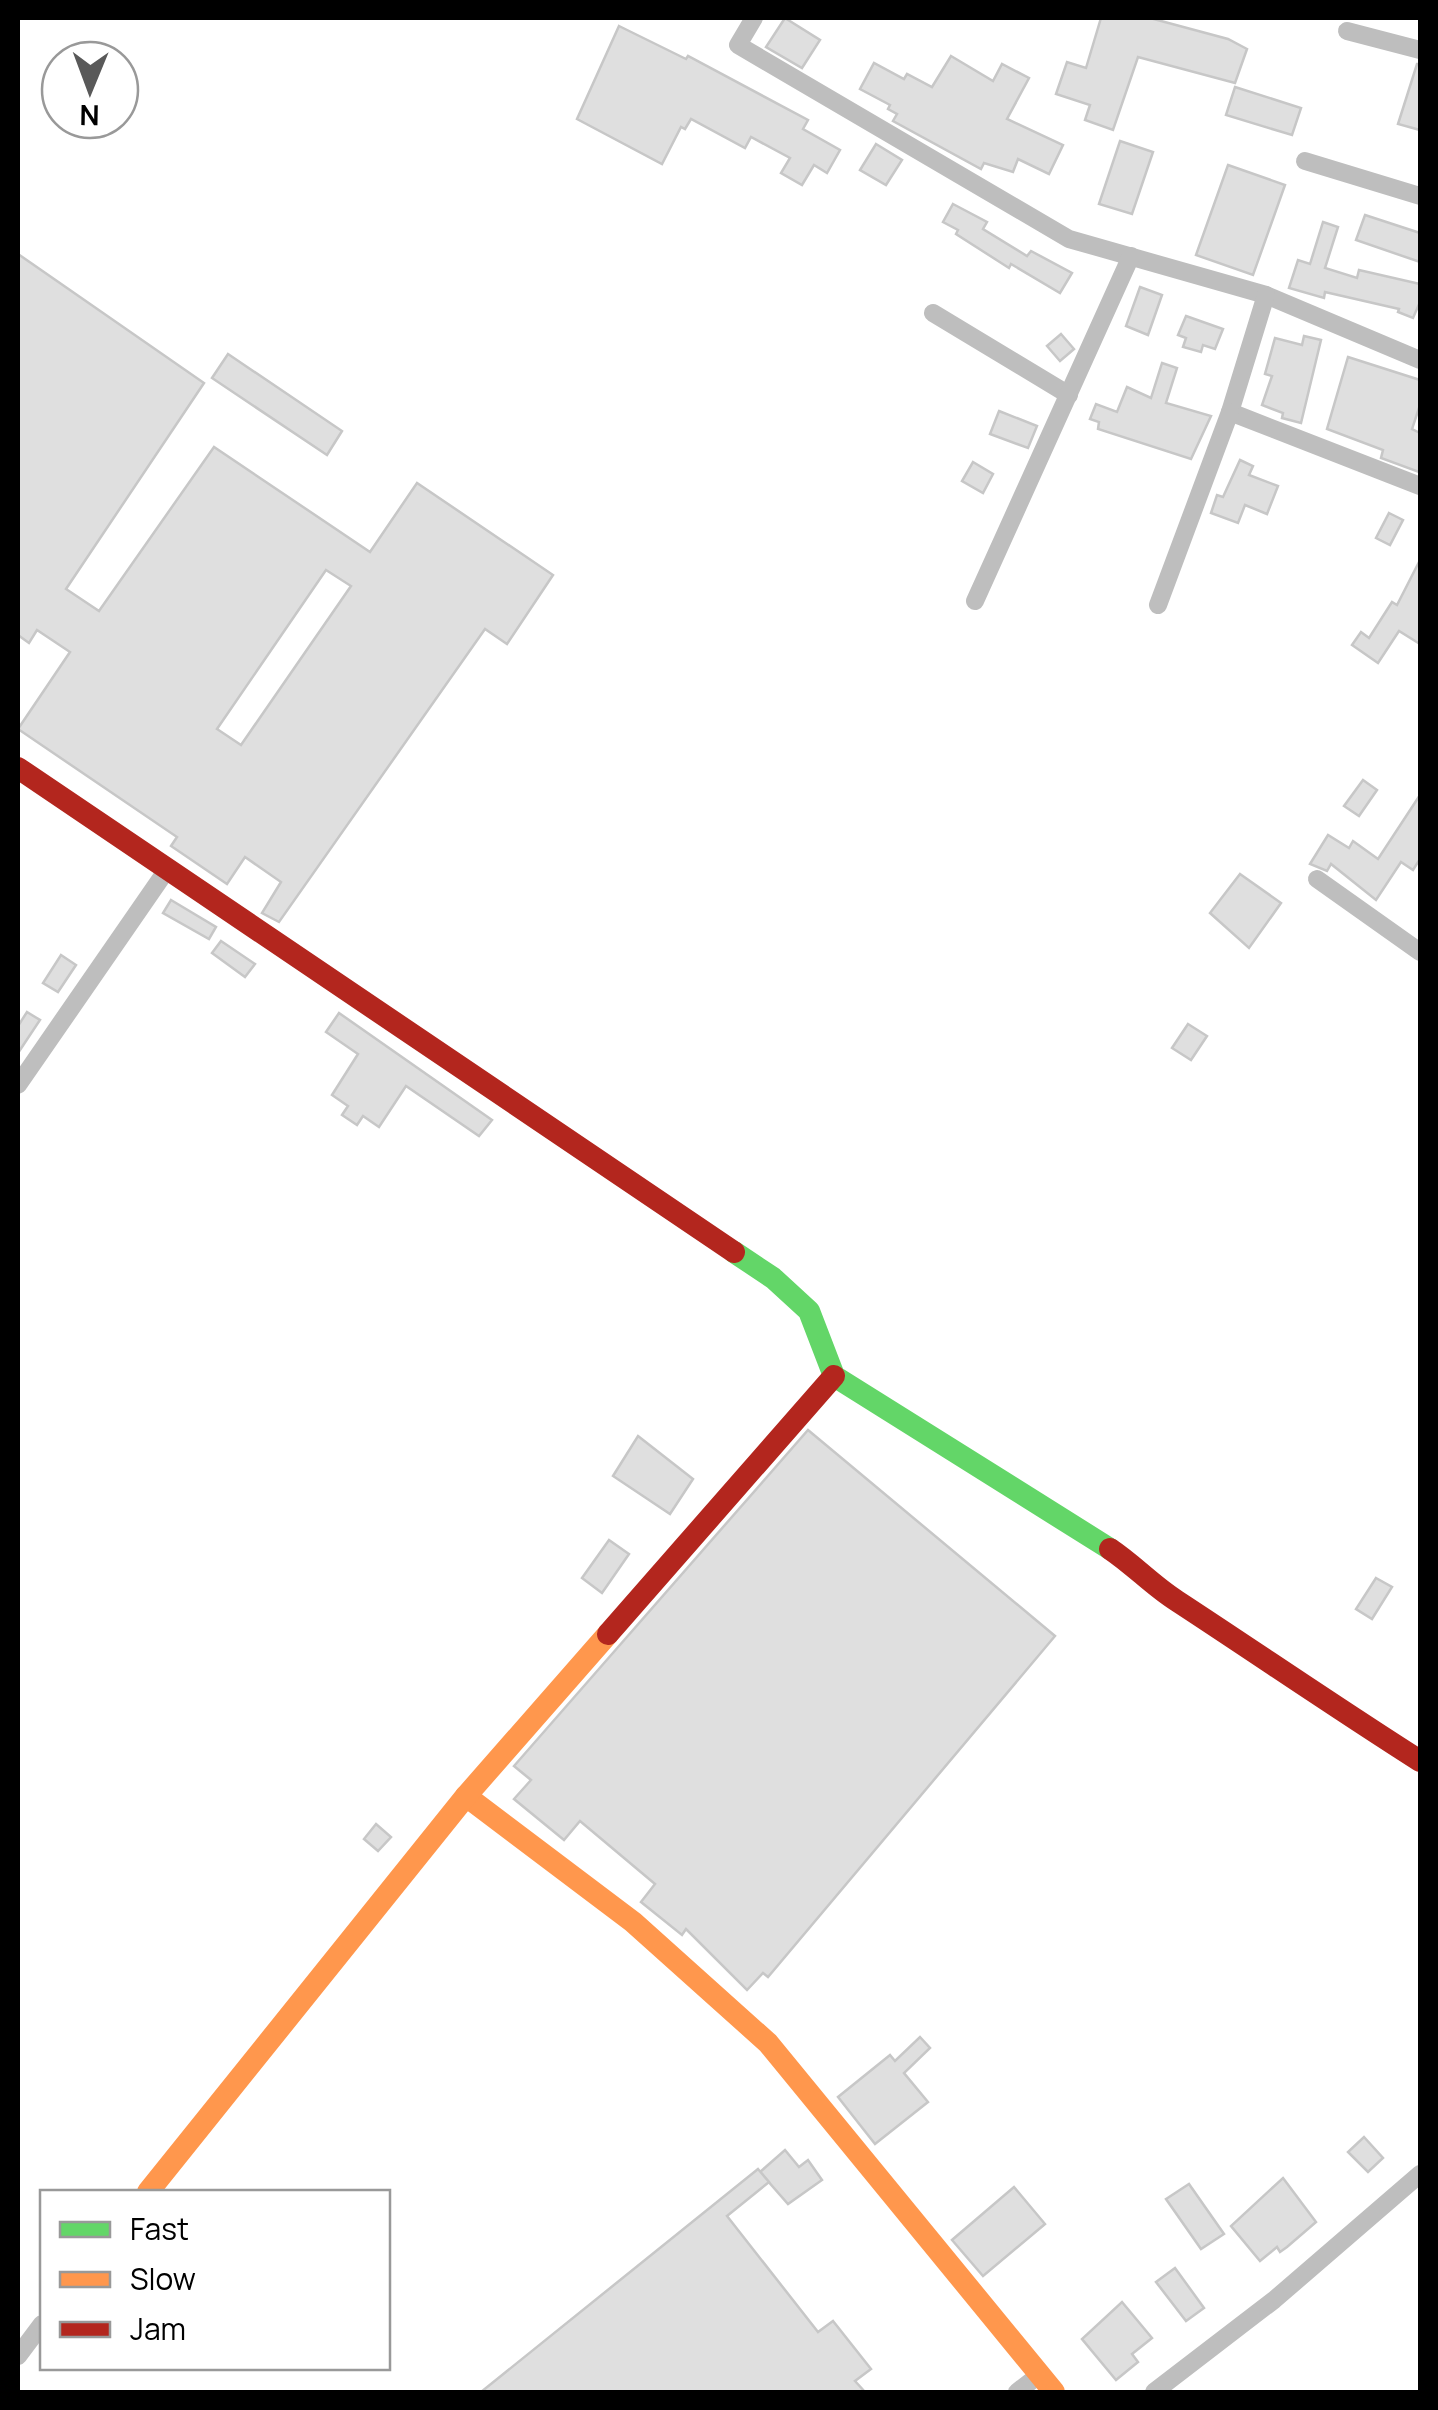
<svg xmlns="http://www.w3.org/2000/svg" width="1438" height="2410" viewBox="0 0 1438 2410" font-family="Manrope,sans-serif">
<style>
.building{fill:#dfdfdf;stroke:#c7c7c7;stroke-width:2.5;fill-rule:evenodd}
.lines{fill:none;stroke-linecap:round;stroke-linejoin:round}
.street{stroke:#bebebe;stroke-width:18}
.fast{stroke:#63d668;stroke-width:22}
.slow{stroke:#ff974d;stroke-width:22}
.jam{stroke:#b3261e;stroke-width:22}
</style>
<rect width="100%" height="100%" fill="#fff"/>
<g class="building">
<polygon points="785,18 820,40 802,68 766,47"/>
<polygon points="1101,18 1150,18 1228,39 1247,49 1235,83 1138,57 1113,130 1085,120 1090,105 1056,94 1067,62 1086,68"/>
<polygon points="619,26 686,59 688,56 808,120 803,129 840,150 827,173 814,165 802,185 781,173 790,158 751,137 745,148 691,119 685,129 681,127 662,164 577,119"/>
<polygon points="951,56 993,81 1002,64 1029,78 1007,119 1063,145 1049,174 1018,159 1013,172 984,163 981,169 893,121 897,114 888,109 890,105 860,89 874,63 904,79 907,74 932,87"/>
<polygon points="1417,64 1420,64 1420,130 1398,124"/>
<polygon points="1235,87 1301,108 1292,135 1226,115"/>
<polygon points="1120,141 1153,152 1132,214 1099,204"/>
<polygon points="876,144 902,160 886,185 860,170"/>
<polygon points="1228,165 1285,185 1253,275 1196,255"/>
<polygon points="953,204 987,222 983,229 1027,256 1031,251 1072,273 1060,293 1011,264 1009,268 956,234 958,230 943,222"/>
<polygon points="1365,215 1420,233 1420,262 1356,240"/>
<polygon points="1323,222 1338,227 1325,268 1357,278 1359,270 1420,284 1420,302 1413,318 1398,312 1399,309 1325,292 1324,298 1289,288 1298,260 1310,264"/>
<path d="M18,254l186,129 -138,206 33,22 115,-164 156,105 47,-69 136,92 -46,69 -22,-15 -206,293 -17,-9 19,-31 -36,-25 -18,27 -56,-38 6,-9 -159,-108 52,-77 -33,-22 -8,13 -11,-8zM326,570l25,16 -110,159 -24,-16z"/>
<polygon points="1140,287 1162,295 1148,335 1126,326"/>
<polygon points="1186,316 1223,329 1215,349 1203,345 1201,352 1183,347 1186,338 1178,335"/>
<polygon points="1061,334 1074,349 1060,361 1047,346"/>
<polygon points="1304,336 1321,340 1301,423 1282,418 1283,413 1262,405 1272,376 1265,374 1275,338 1302,345"/>
<polygon points="228,354 342,431 327,455 212,378"/>
<polygon points="1348,357 1420,380 1420,405 1412,429 1420,433 1419,472 1381,458 1383,450 1327,429"/>
<polygon points="1162,363 1177,368 1166,403 1211,416 1191,459 1098,429 1099,422 1090,419 1096,404 1117,412 1127,387 1151,398"/>
<polygon points="999,411 1037,426 1028,448 990,434"/>
<polygon points="1240,460 1253,466 1249,475 1278,486 1267,514 1245,505 1238,523 1211,513 1217,495 1223,497"/>
<polygon points="973,462 993,474 983,493 962,481"/>
<polygon points="1389,513 1403,520 1390,545 1376,538"/>
<polygon points="1420,560 1420,644 1399,631 1378,663 1352,645 1361,632 1369,638 1392,602 1397,605"/>
<polygon points="1363,780 1377,790 1359,816 1344,806"/>
<polygon points="1420,795 1420,859 1413,870 1401,862 1376,900 1331,864 1327,871 1310,864 1328,835 1349,848 1353,841 1378,859"/>
<polygon points="1240,874 1281,903 1249,948 1210,913"/>
<polygon points="171,900 216,927 209,939 163,913"/>
<polygon points="221,941 255,964 245,977 212,953"/>
<polygon points="61,955 76,965 58,992 43,983"/>
<polygon points="27,1012 40,1020 18,1053 18,1026"/>
<polygon points="339,1013 492,1120 479,1136 406,1086 379,1127 363,1116 357,1125 342,1115 348,1106 332,1095 358,1054 326,1032"/>
<polygon points="1188,1024 1207,1036 1191,1060 1172,1048"/>
<polygon points="808,1430 1055,1636 768,1977 763,1973 747,1990 686,1929 682,1935 641,1902 655,1884 580,1821 564,1840 514,1799 531,1780 514,1766"/>
<polygon points="638,1436 693,1479 670,1514 613,1476"/>
<polygon points="609,1540 629,1554 602,1593 582,1578"/>
<polygon points="1376,1578 1392,1587 1372,1619 1356,1609"/>
<polygon points="376,1824 391,1837 378,1851 364,1839"/>
<polygon points="920,2037 930,2048 904,2073 928,2102 875,2144 838,2097 890,2055 895,2061"/>
<polygon points="1364,2137 1383,2158 1368,2172 1348,2152"/>
<polygon points="785,2150 799,2167 808,2160 822,2180 788,2204 760,2172"/>
<polygon points="758,2169 769,2182 727,2216 818,2332 833,2321 871,2369 855,2381 865,2392 481,2392"/>
<polygon points="1283,2178 1316,2222 1287,2247 1280,2252 1277,2247 1260,2261 1231,2226"/>
<polygon points="1189,2184 1224,2234 1201,2249 1166,2199"/>
<polygon points="1014,2187 1045,2224 983,2276 952,2240"/>
<polygon points="1175,2268 1204,2308 1186,2321 1156,2282"/>
<polygon points="1122,2302 1152,2338 1132,2354 1138,2362 1116,2380 1082,2339"/>
</g>
<g class="lines">
<g class="street">
<polyline points="754,18 738,45 1069,239 1266,295 1420,360"/>
<polyline points="1347,31 1420,50"/>
<polyline points="1305,161 1420,196"/>
<polyline points="1266,295 1230,412 1420,486"/>
<polyline points="933,313 1069,395"/>
<polyline points="975,601 1131,256"/>
<polyline points="1158,605 1230,412"/>
<polyline points="1317,879 1420,952"/>
<polyline points="18,1085 166,871"/>
<polyline points="18,2356 42,2324"/>
<polyline points="1017,2392 1039,2375"/>
<polyline points="1154,2392 1274,2300 1420,2174"/>
</g>
<polyline class="fast" points="734,1252 773,1278 809,1311 834,1376 1110,1549"/>
<g class="slow">
<polyline points="466,1796 633,1922 768,2043 1054,2392"/>
<polyline points="148,2192 466,1796 608,1634"/>
</g>
<g class="jam">
<polyline points="18,768 734,1252"/>
<path d="M1110,1549c24,16 43,37 67,52 81,53 161,108 243,160"/>
<polyline points="608,1634 834,1376"/>
</g>
</g>
<rect width="1438" height="2410" fill="none" stroke="#000000" stroke-width="40"/>
<rect x="40" y="2190" width="350" height="180" fill="#ffffff" stroke="#999999" stroke-width="2.5"/>
<rect x="60" y="2222" width="50" height="15" fill="#63d668" stroke="#999999" stroke-width="2.5"/>
<text x="130" y="2240" font-size="30" fill="#000000">Fast</text>
<rect x="60" y="2272" width="50" height="15" fill="#ff974d" stroke="#999999" stroke-width="2.5"/>
<text x="130" y="2290" font-size="30" fill="#000000">Slow</text>
<rect x="60" y="2322" width="50" height="15" fill="#b3261e" stroke="#999999" stroke-width="2.5"/>
<text x="130" y="2340" font-size="30" fill="#000000">Jam</text>
<g transform="translate(90 90) rotate(181)"><circle r="48" fill="#ffffff" stroke="#999999" stroke-width="2.5"/>
<path d="M0-8L18 38L0 25L-18 38Z" fill="#595959"/>
<text y="-15" font-size="28" font-weight="bold" text-anchor="middle" fill="#000000">N</text>
</g>
</svg>
